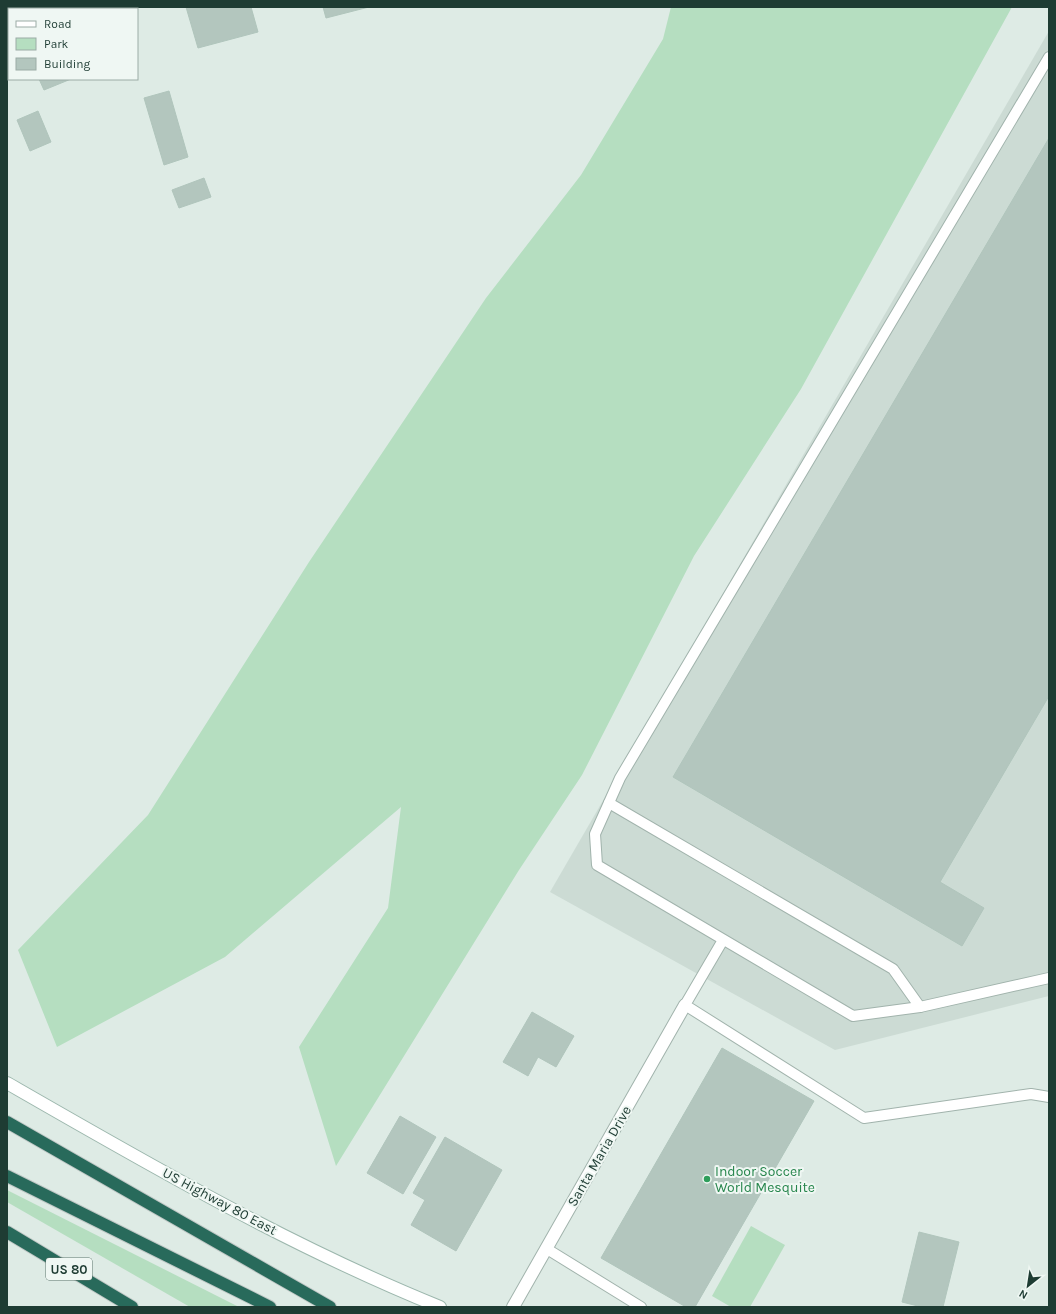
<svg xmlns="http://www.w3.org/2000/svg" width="1056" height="1314" viewBox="0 0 1056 1314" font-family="Karla,sans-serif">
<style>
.built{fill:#ccdbd4}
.green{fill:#b5dec0}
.building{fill:#b3c6be;stroke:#b0c5bc}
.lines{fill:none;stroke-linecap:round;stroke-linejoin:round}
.lane-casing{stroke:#a1b3ac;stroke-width:12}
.street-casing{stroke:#a1b3ac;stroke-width:14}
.secondary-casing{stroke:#9cb7ad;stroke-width:14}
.highway-casing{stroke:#c0c8c6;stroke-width:14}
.lane{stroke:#fff;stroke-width:10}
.street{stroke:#fff;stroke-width:12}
.secondary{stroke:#fff;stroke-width:12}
.highway{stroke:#286a5b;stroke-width:12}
.leisure-dot{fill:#2e9e5b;stroke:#eff7f3;stroke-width:1.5}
.labels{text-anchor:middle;stroke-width:4;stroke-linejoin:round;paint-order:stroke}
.shield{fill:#eff7f3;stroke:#5d746d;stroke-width:1}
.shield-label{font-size:13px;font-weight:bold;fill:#1e3c33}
.street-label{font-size:14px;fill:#1e3c33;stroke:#eff7f3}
.leisure-label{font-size:14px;fill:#27864d;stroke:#eff7f3;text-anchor:start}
</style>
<rect width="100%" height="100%" fill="#deebe5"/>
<polygon class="built" points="1049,31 1049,996 835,1050 550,892"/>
<g class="green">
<polygon points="671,7 1012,7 801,389 694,556 582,775 519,870 336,1166 299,1047 388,908 401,807 225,957 57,1047 18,950 148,815 309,562 486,298 581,175 663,39"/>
<polygon points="7,1190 239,1307 190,1307 7,1202"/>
<polygon points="751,1226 785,1245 750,1307 731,1307 712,1296"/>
</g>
<g class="building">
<polygon points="186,7 251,7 258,32 198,48"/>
<polygon points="323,7 369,7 326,18"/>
<polygon points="39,79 71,79 44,90"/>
<polygon points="169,91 188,157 164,165 144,98"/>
<polygon points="38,111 51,142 30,151 17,120"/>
<polygon points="1049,138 1049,696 940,882 984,908 962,946 673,777"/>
<polygon points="204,178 211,197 179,208 172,190"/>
<polygon points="532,1012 574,1036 556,1067 538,1057 528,1076 503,1062"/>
<polygon points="722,1048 814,1101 695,1307 686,1307 601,1258"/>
<polygon points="400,1116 436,1137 403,1194 367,1173"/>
<polygon points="445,1137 502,1170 456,1251 411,1225 425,1200 413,1193"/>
<polygon points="919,1232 959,1242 943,1307 922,1307 902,1302"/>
</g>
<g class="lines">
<defs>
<g id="lane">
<polyline points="1049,57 620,778 595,834 597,865 853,1016 920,1007 1049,978"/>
<polyline points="609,803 893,969 920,1007"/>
<polyline points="723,940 685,1005 864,1118 1031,1094 1049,1097"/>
<polyline points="547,1249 641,1307"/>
</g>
<polyline id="street" points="513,1307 685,1005"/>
<path id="secondary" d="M7,1083c141,81 282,163 433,224"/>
<g id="highway">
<polyline points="7,1122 330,1307"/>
<polyline points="7,1176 270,1307"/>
<polyline points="7,1232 132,1307"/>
</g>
</defs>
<use href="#lane" class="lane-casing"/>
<use href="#street" class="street-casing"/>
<use href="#secondary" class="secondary-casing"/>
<use href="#highway" class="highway-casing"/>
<use href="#lane" class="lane"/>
<use href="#street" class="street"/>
<use href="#secondary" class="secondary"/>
<use href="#highway" class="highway"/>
</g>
<circle class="leisure-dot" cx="707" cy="1179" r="4"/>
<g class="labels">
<rect class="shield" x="46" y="1258" width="46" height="22" rx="3"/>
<g class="shield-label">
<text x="69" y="1274">US 80</text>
</g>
<g class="street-label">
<text transform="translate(599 1156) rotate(-60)" y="5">Santa Maria Drive</text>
<text transform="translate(220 1201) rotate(28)" y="5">US Highway 80 East</text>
</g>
<g class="leisure-label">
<text x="715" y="1176">Indoor Soccer<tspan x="715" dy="16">World Mesquite</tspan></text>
</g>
</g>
<rect width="1056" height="1314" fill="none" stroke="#1e3c33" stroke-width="16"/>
<rect x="8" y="8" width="130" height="72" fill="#eff7f3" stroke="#9baca6"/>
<rect x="16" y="21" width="20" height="6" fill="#ffffff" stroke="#9baca6"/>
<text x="44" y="28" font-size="12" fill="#1e3c33">Road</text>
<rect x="16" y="38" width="20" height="12" fill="#b5dec0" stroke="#9baca6"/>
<text x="44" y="48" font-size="12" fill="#1e3c33">Park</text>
<rect x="16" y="58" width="20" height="12" fill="#b3c6be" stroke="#9baca6"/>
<text x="44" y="68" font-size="12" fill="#1e3c33">Building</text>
<g transform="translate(1028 1286) rotate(210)" stroke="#eff7f3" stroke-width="3" paint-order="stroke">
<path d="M0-3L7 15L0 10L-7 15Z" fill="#1e3c33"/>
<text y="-6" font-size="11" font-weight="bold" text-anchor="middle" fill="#1e3c33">N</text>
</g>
</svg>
